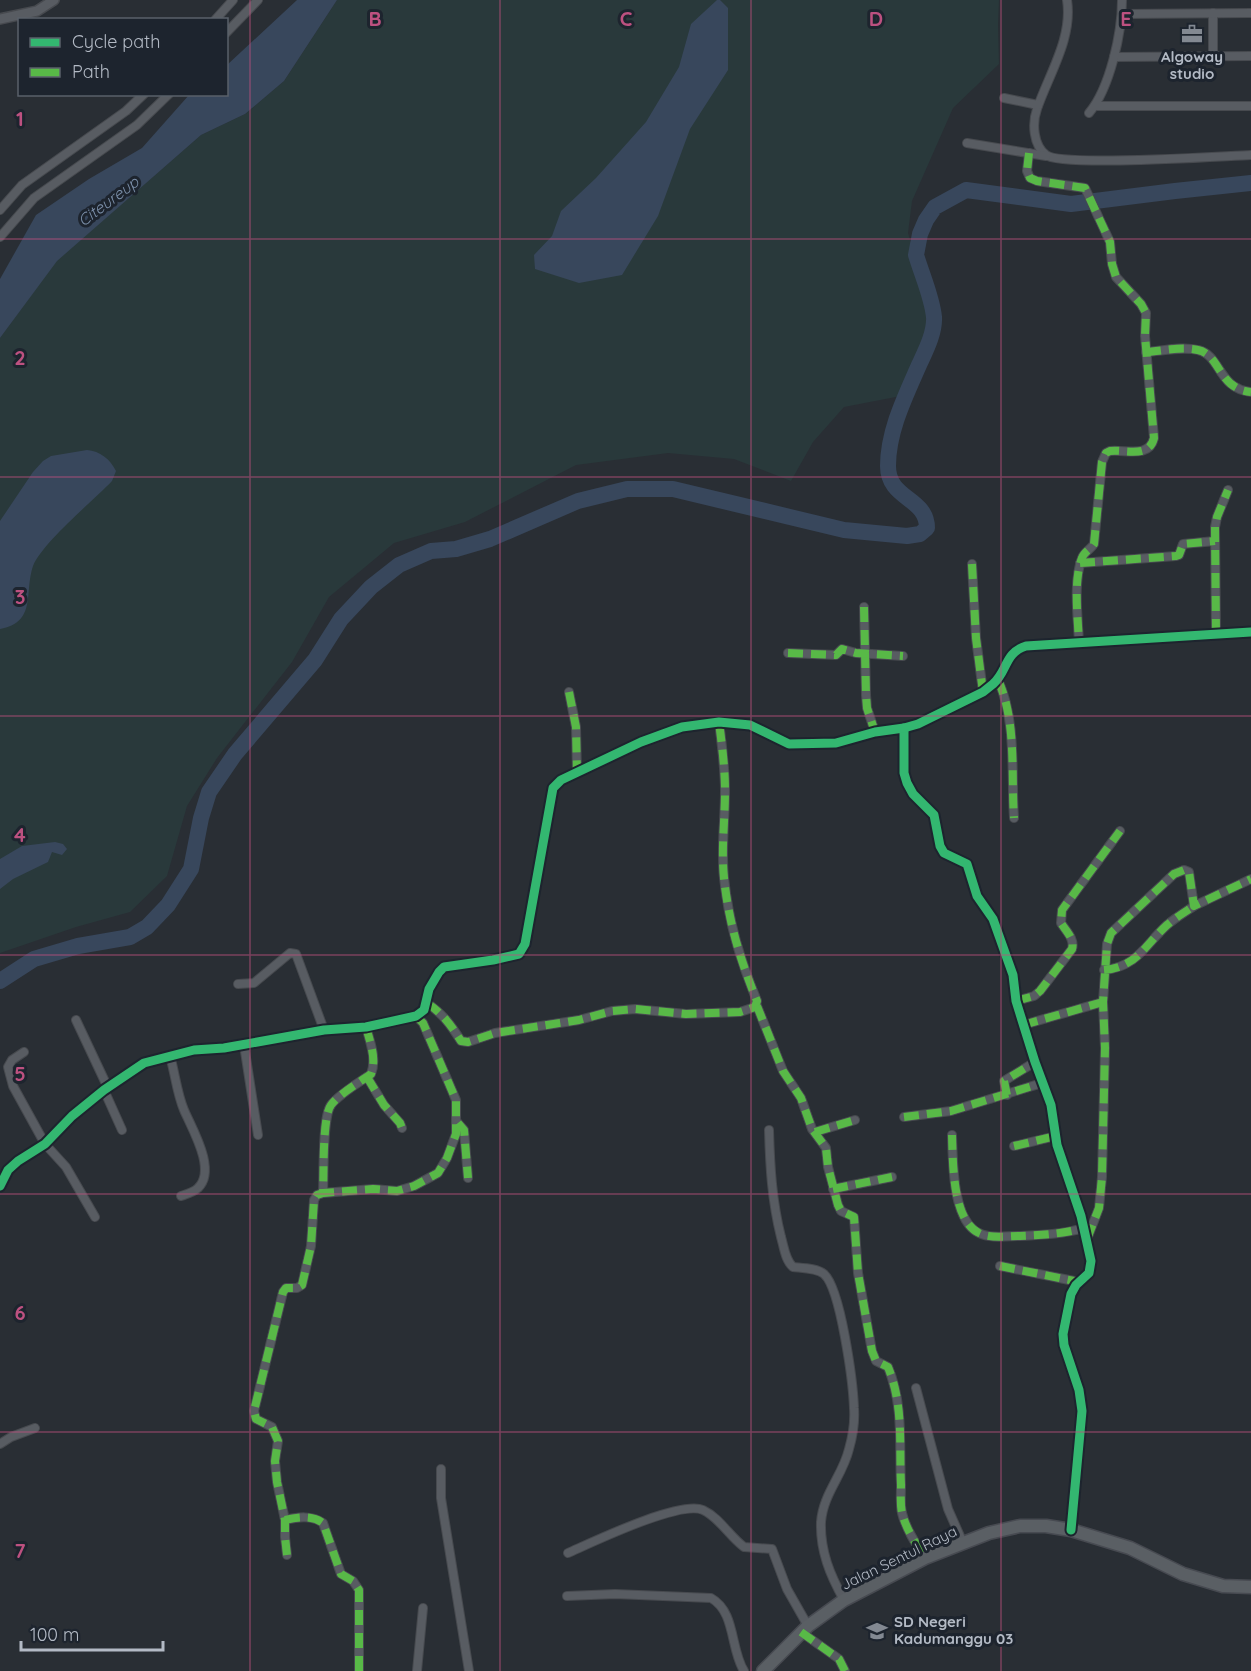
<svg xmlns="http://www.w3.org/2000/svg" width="1251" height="1671" viewBox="0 0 1251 1671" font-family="Quicksand,sans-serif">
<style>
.green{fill:#29393b}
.water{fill:#38475c}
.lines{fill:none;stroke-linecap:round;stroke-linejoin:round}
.river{stroke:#38475c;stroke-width:16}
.minor-casing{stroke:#474a4f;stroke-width:10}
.tertiary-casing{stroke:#474a4f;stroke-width:12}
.primary-casing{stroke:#474a51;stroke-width:15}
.minor{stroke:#585c62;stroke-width:8}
.tertiary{stroke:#585c62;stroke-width:9}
.primary{stroke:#5a5f64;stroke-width:12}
.quiet{stroke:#58b947;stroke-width:8;stroke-dasharray:15 8;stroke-linecap:butt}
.cycleway-casing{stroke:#1d242e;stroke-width:13}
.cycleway{stroke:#33b770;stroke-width:9}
.grid{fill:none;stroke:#bd5180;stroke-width:1.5;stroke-opacity:0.55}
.labels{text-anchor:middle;stroke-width:6;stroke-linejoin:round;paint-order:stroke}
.poi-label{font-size:15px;font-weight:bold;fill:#b3bac5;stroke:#1d242e}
.street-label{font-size:15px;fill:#b3bac5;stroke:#1d242e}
.water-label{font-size:16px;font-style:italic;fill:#7c90aa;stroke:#1d242e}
.grid-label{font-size:20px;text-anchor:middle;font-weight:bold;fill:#bd5180;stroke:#1d242e;stroke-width:6;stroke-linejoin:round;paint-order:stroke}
</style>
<rect width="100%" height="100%" fill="#292e34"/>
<polygon class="green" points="337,0 999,0 998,25 999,64 953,108 912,201 908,233 934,319 927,346 906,395 844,407 813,442 791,481 734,459 668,453 576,465 465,522 394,543 329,597 292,662 217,758 187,806 167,876 130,912 76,927 0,953 0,338 56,261 201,135 245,114 284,81"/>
<g class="water">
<polygon points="297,0 337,0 284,81 245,114 201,135 57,261 0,338 0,279 36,215 89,179 142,148 189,95 226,94 227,65"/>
<polygon points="717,0 720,0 728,8 728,70 690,129 658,216 622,275 579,283 535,269 534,255 552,236 561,211 596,178 646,122 679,67 691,24"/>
<path d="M87,450c13,1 23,9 29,21l-4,10c-19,20 -70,62 -79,85 -9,27 4,56 -33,63v-108l33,-49 10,-11 8,-5z"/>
<polygon points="55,842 63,844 67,849 62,855 52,852 48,862 13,879 0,889 0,859 22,846"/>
</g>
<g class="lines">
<path class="river" d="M0,981l34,-22 44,-13 52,-9 17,-10 21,-22 23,-36 10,-51 8,-26 26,-38 80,-94 26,-41 30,-32 28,-22 32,-14 25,-2 34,-10 88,-38 49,-12h46l171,41 63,6 13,-2 7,-6c0,-31 -39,-28 -39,-62 0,-35 17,-69 31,-101 6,-13 16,-32 15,-48 -2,-20 -12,-42 -18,-62l4,-21 6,-14 9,-13 31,-17 105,14 104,-13 76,-8"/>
<defs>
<g id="minor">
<path d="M1067,0c6,38 -18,74 -30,109 -5,14 -4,36 9,46 15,12 176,1 205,0"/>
<polyline points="1213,13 1213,56"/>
<polyline points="1122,14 1251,13"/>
<polyline points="215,20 233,0"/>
<polyline points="226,33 258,0"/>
<polyline points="1114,57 1251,56"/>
<polyline points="1004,98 1038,105"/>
<polyline points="1095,106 1251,106"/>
<path d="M1089,113c21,-25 33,-80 33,-113"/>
<polyline points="967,143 1046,156"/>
<path d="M1029,153l-2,18 3,7 7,3 48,7 25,54 2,22 4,13 25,27 5,9 -1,23 9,102c-5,21 -29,11 -44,13l-4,2 -4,9 -8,82c-3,5 -10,8 -12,14 -9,23 -4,60 -3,85"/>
<polyline points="0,210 22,185 126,111 144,94"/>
<polyline points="0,237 34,198 137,125 169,94"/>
<path d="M1146,352c16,-1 36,-6 52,-2 23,5 20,39 53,42"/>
<polyline points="1080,563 1176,556 1179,555 1183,544 1215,541"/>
<polyline points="972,564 976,638 983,692"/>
<polyline points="864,607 866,695 867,708 875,732"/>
<polyline points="1216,634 1215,527 1217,517 1228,490"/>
<polyline points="788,653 836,655 842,649 856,653 903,656"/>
<path d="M998,680c19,41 13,94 16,138"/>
<polyline points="569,692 576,727 577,772"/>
<polyline points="904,728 904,773 907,783 913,794 934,815 940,846 944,853 967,864 977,896 993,919 1013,975 1016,1001 1035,1062 1051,1105 1057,1145 1081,1216 1091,1261 1089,1273 1076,1285 1071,1294 1063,1334 1064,1345 1079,1390 1082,1411 1071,1530"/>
<path d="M1104,970c33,-3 41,-25 63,-45 8,-7 18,-13 27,-19"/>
<polyline points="238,984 254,983 290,953 296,954 324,1030"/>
<path d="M1016,1001l18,-5 6,-5 32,-42c3,-10 -6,-18 -11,-26l1,-13 58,-79"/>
<path d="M427,1003c16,11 24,22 34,38l7,1 27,-9 84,-13 33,-9 23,-2 51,5 54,-2 15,-5 2,-6c-17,-42 -28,-77 -33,-123 -3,-29 1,-58 1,-87 0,-23 -3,-46 -6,-69"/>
<path d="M757,1006l26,65 18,27 11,31 14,19 2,19 10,38 3,6 13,6 4,56 14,78 4,10 12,6c16,39 11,77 13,118 0,9 -1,19 1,28 4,16 14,31 23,45"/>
<polyline points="76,1020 108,1088"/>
<polyline points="1023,1025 1103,1002"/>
<path d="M366,1027c4,15 11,32 5,47 -11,8 -32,20 -40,31 -9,12 -7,71 -8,88l50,-4 24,2 17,-5 24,-13 9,-15 9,-24v-34l-33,-77 -7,-7"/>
<polyline points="244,1045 258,1135"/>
<polyline points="24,1052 12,1060 8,1067 13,1086 45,1144 66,1167 95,1217"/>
<path d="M170,1056c5,17 7,38 14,54 8,19 33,60 14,78 -4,4 -11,6 -17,8"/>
<polyline points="367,1077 384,1105 400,1123 402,1128"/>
<polyline points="104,1090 122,1130"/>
<polyline points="1007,1095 1004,1081 1035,1062"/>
<polyline points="904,1117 951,1111 1042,1083"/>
<polyline points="457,1122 464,1130 468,1178"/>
<path d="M769,1130c1,37 3,71 12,107 3,10 4,23 12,30 9,1 24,1 31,7 17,15 29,109 30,134 1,14 -1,27 -5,41 -6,26 -26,45 -28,73 -1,29 9,53 23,78"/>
<polyline points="815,1132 855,1120"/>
<path d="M952,1135c1,27 0,85 27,98 12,6 28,3 41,3 22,-1 43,-2 64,-8"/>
<polyline points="1014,1146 1056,1136"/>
<path d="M0,1186l8,-16 10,-9 27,-17 27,-28 32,-26 40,-27 50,-13 30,-2 100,-18 42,-3 50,-11 8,-6 5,-21 10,-17 5,-5 49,-7 26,-6 6,-10 28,-156 8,-8 80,-38 41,-15 37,-5 31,3 39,19 47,-1 39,-11 29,-4 14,-4 65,-32 10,-8c15,-13 11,-31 33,-38l225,-14"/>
<polyline points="833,1189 892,1177"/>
<polyline points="1087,1239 1099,1208 1102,1177 1105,1048 1103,1002 1107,944 1111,933 1174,874 1184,870 1189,872 1194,906 1251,879"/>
<polyline points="1000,1266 1079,1282"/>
<polyline points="916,1388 948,1509 963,1543"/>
<polyline points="0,1444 11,1437 35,1428"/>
<polyline points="441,1469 441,1498 469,1671"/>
<path d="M285,1520c13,-3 27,-5 38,3l18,51 12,7 6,9v81"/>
<path d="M568,1553c25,-11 112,-53 135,-43 17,8 26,26 41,37l28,2 15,40 21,37"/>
<polyline points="287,1555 285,1537 285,1520 277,1482 275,1461 278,1441 272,1427 256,1419 254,1411 283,1292 286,1288 297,1288 302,1285 311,1246 314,1200 317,1195 323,1193"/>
<path d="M567,1596l48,-2 96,4c25,14 19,51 33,73"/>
<polyline points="801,1632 839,1659 845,1671"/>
<polyline points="417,1671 423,1608"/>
</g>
<polyline id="tertiary" points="0,19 37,11 54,0"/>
<polyline id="primary" points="763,1671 808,1626 844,1600 925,1558 989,1533 1020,1526 1046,1526 1071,1530 1130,1548 1183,1574 1223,1586 1251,1587"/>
</defs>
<use href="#minor" class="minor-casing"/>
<use href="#tertiary" class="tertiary-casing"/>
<use href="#primary" class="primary-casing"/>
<use href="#minor" class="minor"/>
<use href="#tertiary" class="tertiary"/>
<use href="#primary" class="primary"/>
<g class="quiet">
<path d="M1029,153l-2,18 3,7 7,3 48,7 25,54 2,22 4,13 25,27 5,9 -1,23 9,102c-5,21 -29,11 -44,13l-4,2 -4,9 -8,82c-3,5 -10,8 -12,14 -9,23 -4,60 -3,85"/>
<path d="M1146,352c16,-1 36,-6 52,-2 23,5 20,39 53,42"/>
<polyline points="1080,563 1176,556 1179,555 1183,544 1215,541"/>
<polyline points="972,564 976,638 983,692"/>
<polyline points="864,607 866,695 867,708 875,732"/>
<polyline points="1216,634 1215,527 1217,517 1228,490"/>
<polyline points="788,653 836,655 842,649 856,653 903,656"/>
<path d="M998,680c19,41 13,94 16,138"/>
<polyline points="569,692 576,727 577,772"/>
<path d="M1104,970c33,-3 41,-25 63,-45 8,-7 18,-13 27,-19"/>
<path d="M1016,1001l18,-5 6,-5 32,-42c3,-10 -6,-18 -11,-26l1,-13 58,-79"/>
<path d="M427,1003c16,11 24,22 34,38l7,1 27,-9 84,-13 33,-9 23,-2 51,5 54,-2 15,-5 2,-6c-17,-42 -28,-77 -33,-123 -3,-29 1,-58 1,-87 0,-23 -3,-46 -6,-69"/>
<path d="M757,1006l26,65 18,27 11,31 14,19 2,19 10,38 3,6 13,6 4,56 14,78 4,10 12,6c16,39 11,77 13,118 0,9 -1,19 1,28 4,16 14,31 23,45"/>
<polyline points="1023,1025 1103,1002"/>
<path d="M366,1027c4,15 11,32 5,47 -11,8 -32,20 -40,31 -9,12 -7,71 -8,88l50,-4 24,2 17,-5 24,-13 9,-15 9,-24v-34l-33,-77 -7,-7"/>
<polyline points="367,1077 384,1105 400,1123 402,1128"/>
<polyline points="1007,1095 1004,1081 1035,1062"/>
<polyline points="904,1117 951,1111 1042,1083"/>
<polyline points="458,1123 464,1130 468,1178"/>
<polyline points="815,1132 855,1120"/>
<path d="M952,1135c1,27 0,85 27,98 12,6 28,3 41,3 22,-1 43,-2 64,-8"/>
<polyline points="1014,1146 1056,1136"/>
<polyline points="833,1189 892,1177"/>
<polyline points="1087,1239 1099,1208 1102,1177 1105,1048 1103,1002 1107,944 1111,933 1174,874 1184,870 1189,872 1194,906 1251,879"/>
<polyline points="1000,1266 1079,1282"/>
<path d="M285,1520c13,-3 27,-5 38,3l18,51 12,7 6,9v81"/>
<polyline points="287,1555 285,1537 285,1520 277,1482 275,1461 278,1441 272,1427 256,1419 254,1411 283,1292 286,1288 297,1288 302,1285 311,1246 314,1200 317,1195 323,1193"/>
<polyline points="801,1632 839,1659 845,1671"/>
</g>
<defs>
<g id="cycleway">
<polyline points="904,728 904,773 907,783 913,794 934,815 940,846 944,853 967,864 977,896 993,919 1013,975 1016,1001 1035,1062 1051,1105 1057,1145 1081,1216 1091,1261 1089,1273 1076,1285 1071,1294 1063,1334 1064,1345 1079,1390 1082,1411 1071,1530"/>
<path d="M0,1186l8,-16 10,-9 27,-17 27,-28 32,-26 40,-27 50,-13 30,-2 100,-18 42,-3 50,-11 8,-6 5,-21 10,-17 5,-5 49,-7 26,-6 6,-10 28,-156 8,-8 80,-38 41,-15 37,-5 31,3 39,19 47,-1 39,-11 29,-4 14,-4 65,-32 10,-8c15,-13 11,-31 33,-38l225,-14"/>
</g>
</defs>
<use href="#cycleway" class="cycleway-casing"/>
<use href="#cycleway" class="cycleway"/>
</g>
<path class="grid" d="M250,0v1671M500,0v1671M751,0v1671M1001,0v1671M0,239h1251M0,477h1251M0,716h1251M0,955h1251M0,1194h1251M0,1432h1251"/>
<defs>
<symbol id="office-bare" viewBox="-9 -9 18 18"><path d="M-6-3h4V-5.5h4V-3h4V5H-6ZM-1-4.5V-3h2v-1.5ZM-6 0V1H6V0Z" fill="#838992" stroke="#1d242e" stroke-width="2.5" paint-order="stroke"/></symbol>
<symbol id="school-bare" viewBox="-9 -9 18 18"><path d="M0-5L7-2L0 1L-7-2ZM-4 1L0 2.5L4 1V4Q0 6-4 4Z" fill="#838992" stroke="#1d242e" stroke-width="2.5" paint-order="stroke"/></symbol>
</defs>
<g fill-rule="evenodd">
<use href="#office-bare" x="1177" y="19" width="30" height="30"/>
<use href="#school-bare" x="862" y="1616" width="30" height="30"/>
</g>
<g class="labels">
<g class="poi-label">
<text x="1192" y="62">Algoway<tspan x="1192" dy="17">studio</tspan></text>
<text x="894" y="1627" text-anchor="start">SD Negeri<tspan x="894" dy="17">Kadumanggu 03</tspan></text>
</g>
<g class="street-label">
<text transform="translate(899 1558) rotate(-26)" y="5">Jalan Sentul Raya</text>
</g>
<g class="water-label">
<text transform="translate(108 201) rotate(-37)" y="6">Citeureup</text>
</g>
</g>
<g class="grid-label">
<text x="375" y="26">B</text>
<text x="626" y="26">C</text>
<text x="876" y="26">D</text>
<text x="1126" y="26">E</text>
<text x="20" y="126">1</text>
<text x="20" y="365">2</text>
<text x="20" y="604">3</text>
<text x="20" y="842">4</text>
<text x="20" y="1081">5</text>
<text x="20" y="1320">6</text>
<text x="20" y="1558">7</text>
</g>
<rect x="18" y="18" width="210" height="78" fill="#1d242e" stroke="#59606a" stroke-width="1.5"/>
<rect x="30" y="38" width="30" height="9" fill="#33b770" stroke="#59606a" stroke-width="1.5"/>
<text x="72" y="48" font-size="18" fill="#b3bac5">Cycle path</text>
<rect x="30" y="68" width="30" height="9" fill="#58b947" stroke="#59606a" stroke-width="1.5"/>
<text x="72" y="78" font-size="18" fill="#b3bac5">Path</text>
<path d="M21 1641v9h142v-9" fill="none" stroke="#b3bac5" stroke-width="3"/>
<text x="30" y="1641" font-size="18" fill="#b3bac5" stroke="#1d242e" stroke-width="4.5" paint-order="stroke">100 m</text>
</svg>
